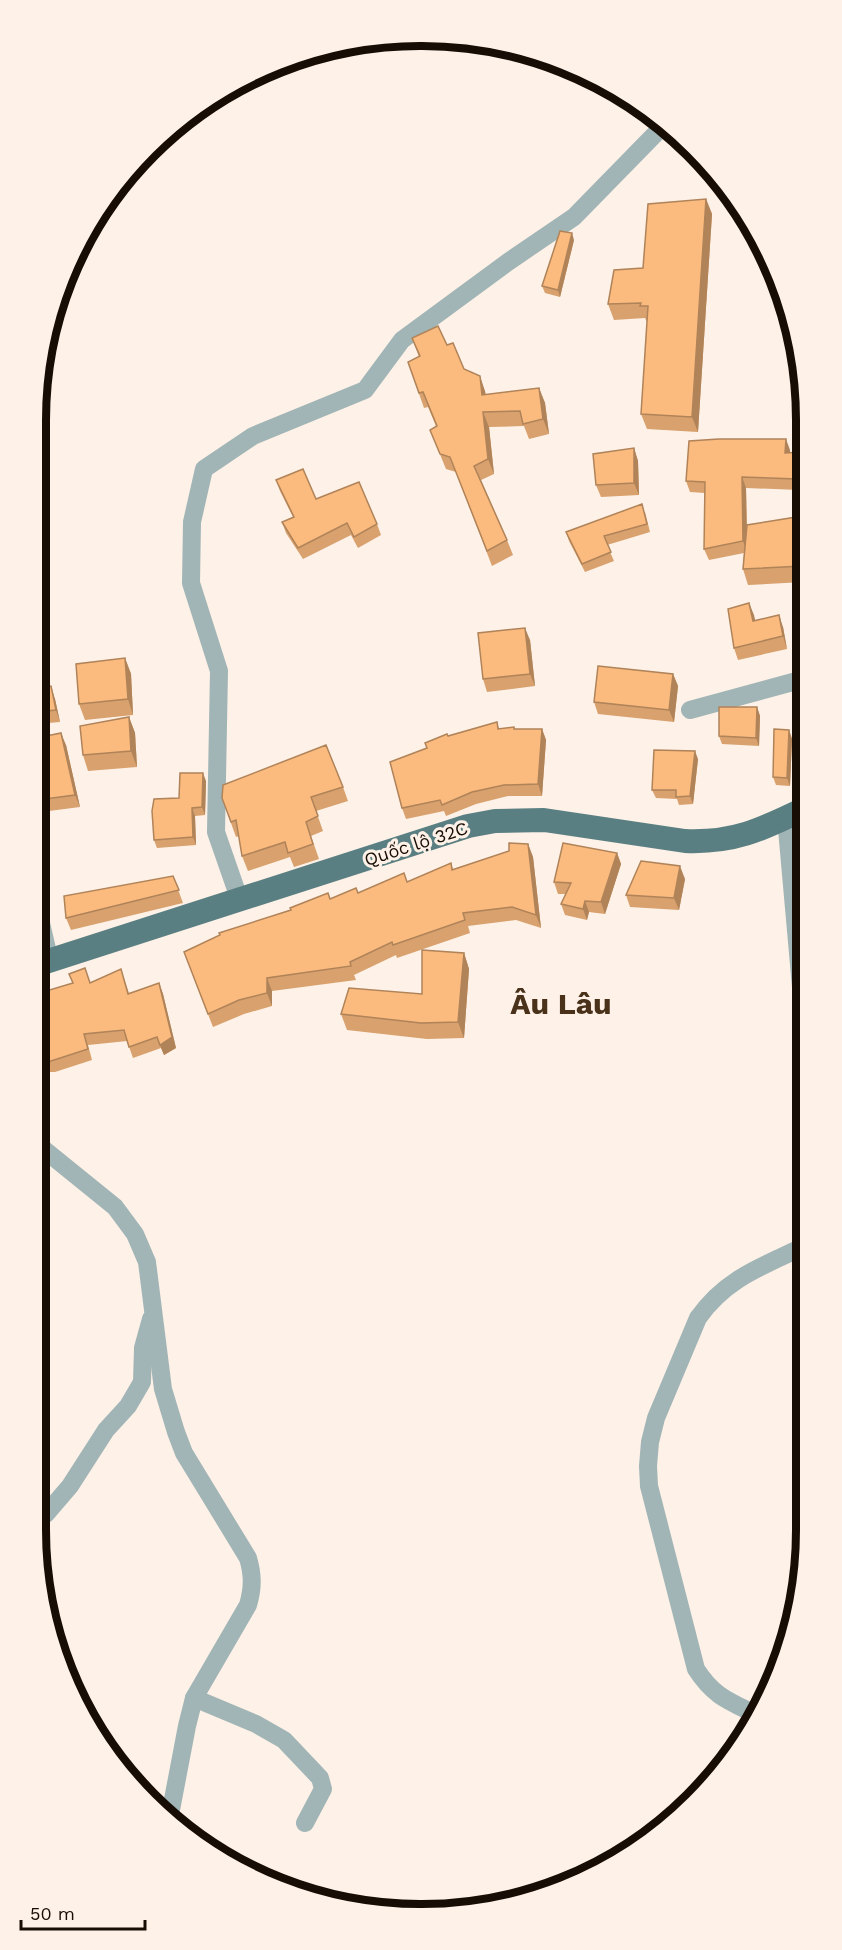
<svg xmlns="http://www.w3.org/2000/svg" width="842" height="1950" viewBox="0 0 842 1950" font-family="'Work Sans',sans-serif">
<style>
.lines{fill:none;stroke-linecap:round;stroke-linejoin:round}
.minor-tunnel{stroke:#dbcfc5;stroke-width:18;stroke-dasharray:18 9;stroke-linecap:butt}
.minor{stroke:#a1b5b6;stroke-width:18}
.major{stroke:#5a7f82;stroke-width:24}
.wall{fill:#d8a16d}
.shaded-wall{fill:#b08359}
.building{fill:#fbbb7f;stroke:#b08359;stroke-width:1.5}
.labels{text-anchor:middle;stroke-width:6;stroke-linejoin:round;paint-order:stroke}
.street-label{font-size:18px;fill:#170d05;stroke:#fef1e7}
.town-label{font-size:30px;font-weight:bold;fill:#49311a;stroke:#fef1e7}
.rim{fill:none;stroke:#170d05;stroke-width:8}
</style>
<rect width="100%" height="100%" fill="#fef1e7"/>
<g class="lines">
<polyline class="minor-tunnel" points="39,882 41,923"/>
<g class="minor">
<polyline points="690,710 804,679"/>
<polyline points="786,818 805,1032"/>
<polyline points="36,865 39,882"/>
<polyline points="240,901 216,832 219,671 191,583 192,522 204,469 253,436 365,390 402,340 508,262 574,217 663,126"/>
<polyline points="41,923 50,962"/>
<path d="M36,1143l79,64 20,27 12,28 16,127 13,43 8,21 64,105c5,17 5,30 0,47l-54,93 -7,28 -17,89"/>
<polyline points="36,1518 46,1514 70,1486 106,1430 128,1406 142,1382 143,1348 151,1319"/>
<polyline points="194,1698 256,1724 284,1740 320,1778 323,1789 305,1823"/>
<path d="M751,1712c-25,-12 -39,-18 -55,-43l-47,-183 -1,-20 2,-24 6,-24 42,-100c28,-40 65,-52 107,-72"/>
</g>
<path class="major" d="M36,965l432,-139 27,-5 49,-1 141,21c48,2 76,-11 119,-32"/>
</g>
<g class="wall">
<polygon points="706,199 712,214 698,432 647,429 641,414 647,322 645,318 614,320 608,304"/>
<polygon points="574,240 560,297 545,293 542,286"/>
<polygon points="412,338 447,345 464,369 485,391 486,395 539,388 545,403 549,434 529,439 524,426 489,427 494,474 481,480 507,540 513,555 492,566 456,472 446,469 430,430 436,426 428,407 424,408 408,362 419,357"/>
<polygon points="634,448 638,461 639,495 601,497 596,485"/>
<polygon points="790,450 790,452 803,452 803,491 799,492 799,490 746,488 747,527 803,516 803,582 748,585 743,569 744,553 709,560 704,549 705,493 690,492 686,481"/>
<polygon points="276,480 316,499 377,524 381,535 358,548 351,535 303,559 286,533 282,522 293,517 280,491"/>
<polygon points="645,512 650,532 607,545 614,561 585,572 569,541 566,532"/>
<polygon points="749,603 755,621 783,627 787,649 738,660 734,648"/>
<polygon points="530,640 535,686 487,692 483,679"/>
<polygon points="125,658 131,674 133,715 85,720 79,704"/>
<polygon points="36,674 55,699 60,722 36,724"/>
<polygon points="673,674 678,686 674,722 598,714 594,702"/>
<polygon points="757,707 760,716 759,746 722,744 719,736"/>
<polygon points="129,717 135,733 137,767 88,771 83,755"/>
<polygon points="497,722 499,728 515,729 542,729 546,740 542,796 508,796 476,804 446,816 444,811 406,819 402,808 427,748 448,736"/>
<polygon points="789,730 792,739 790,786 776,785 773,777"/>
<polygon points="66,745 80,807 49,811 45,799"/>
<polygon points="698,759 693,804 679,805 677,799 656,798 652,790"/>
<polygon points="206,781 205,815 195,816 196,845 157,848 154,840 179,798"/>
<polygon points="343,787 348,801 316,811 323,831 311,836 319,859 294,867 290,857 248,871 242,856 239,836 236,837 222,798"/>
<polygon points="528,844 533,857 541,928 516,920 468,926 470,933 397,958 396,955 354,975 356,980 272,991 272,1006 244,1014 213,1027 184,952 291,910 330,899 407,882 451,863 453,869 509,851"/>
<polygon points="617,853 621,864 605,914 589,912 587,920 565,915 561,904 566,894 558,894 554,882"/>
<polygon points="173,876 183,903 71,930 66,918"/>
<polygon points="685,879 679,910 630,907 626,895"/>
<polygon points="464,953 469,969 464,1038 427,1039 347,1030 341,1014 422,994"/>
<polygon points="121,969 129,993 159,983 163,994 176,1048 164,1055 161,1048 133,1058 127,1041 88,1045 92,1060 55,1072 36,1072 36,994 90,983"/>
</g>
<g class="shaded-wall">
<polygon points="706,199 712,214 698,432 692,417"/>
<polygon points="572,233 574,240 560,297 558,290"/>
<polygon points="480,376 485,391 487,410 482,395"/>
<polygon points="539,388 545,403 549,434 543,419"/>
<polygon points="483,412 489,427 494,474 488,459"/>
<polygon points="786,439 790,450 789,464 785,453"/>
<polygon points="634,448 638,461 639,495 634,483"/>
<polygon points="742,477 746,488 747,552 743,541"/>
<polygon points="749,603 754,615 758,633 753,621"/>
<polygon points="779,615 783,627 787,649 783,636"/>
<polygon points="525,628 530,640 535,686 530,674"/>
<polygon points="125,658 131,674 133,715 128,699"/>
<polygon points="673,674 678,686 674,722 669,710"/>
<polygon points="51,686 55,699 60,722 56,710"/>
<polygon points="757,707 760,716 759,746 756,738"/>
<polygon points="129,717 135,733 137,767 131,751"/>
<polygon points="542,729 546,740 542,796 538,784"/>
<polygon points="789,730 792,739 790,786 787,778"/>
<polygon points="61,733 66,745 80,807 75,795"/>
<polygon points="695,751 698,759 693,804 690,796"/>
<polygon points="203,773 206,781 205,815 202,807"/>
<polygon points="192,808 195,816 196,845 193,837"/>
<polygon points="528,844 533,857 541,928 536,915"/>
<polygon points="617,853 621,864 605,914 601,902"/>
<polygon points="680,866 685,879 679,910 674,898"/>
<polygon points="585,901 589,912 587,920 583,909"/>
<polygon points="464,953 469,969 464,1038 458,1022"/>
<polygon points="267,978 272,991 272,1006 267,993"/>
<polygon points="159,983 163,994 176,1048 164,1055 160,1045"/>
</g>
<g class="building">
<polygon points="706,199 692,417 641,414 648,306 640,306 641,303 608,304 614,270 643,268 648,204"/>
<polygon points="560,231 572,233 558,290 542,286"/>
<polygon points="438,326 447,345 453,343 464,369 480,376 482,395 539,388 543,419 523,424 520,411 483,412 488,459 474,466 507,540 487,551 450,457 440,454 430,430 437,426 423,392 419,393 408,362 420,356 412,338"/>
<polygon points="719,439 786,439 785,453 803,452 803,480 795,480 796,479 742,477 743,541 704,549 705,482 686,481 689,441"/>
<polygon points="634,448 634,483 596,485 593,454"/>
<polygon points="303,469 316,499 359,482 377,524 354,537 347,523 298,548 282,522 294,517 276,480"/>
<polygon points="642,504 647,524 604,536 611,552 582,564 566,532"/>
<polygon points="803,516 803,566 743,569 747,525"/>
<polygon points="749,603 753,621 779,615 783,636 734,648 728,609"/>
<polygon points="525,628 530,674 483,679 478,633"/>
<polygon points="125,658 128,699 79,704 76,664"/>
<polygon points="598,666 673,674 669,710 594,702"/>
<polygon points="36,674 42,674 44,687 51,686 56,710 36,712"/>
<polygon points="719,707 757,707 756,738 719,736"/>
<polygon points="804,708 804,739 795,711"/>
<polygon points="129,717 131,751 83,755 80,726"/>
<polygon points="497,722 498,729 514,727 514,729 542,729 538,784 504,785 472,792 442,805 440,800 402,808 390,762 427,748 425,743 447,734 448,736"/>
<polygon points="774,729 789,730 787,778 773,777"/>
<polygon points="61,733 75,795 45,799 41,737"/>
<polygon points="326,745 343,787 311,797 318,816 306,822 313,844 288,853 285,842 242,856 236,820 231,822 222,798 223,785"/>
<polygon points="654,750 695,751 690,796 676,797 676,790 652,790"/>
<polygon points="180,773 203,773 202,807 192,808 193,837 154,840 152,811 154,799 179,798"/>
<polygon points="509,843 528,844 536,915 512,907 463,913 465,920 393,945 392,942 350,962 351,966 267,978 267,993 239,1000 208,1014 184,952 220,935 219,933 291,910 290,908 328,893 330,899 356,888 358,893 404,873 407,882 451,863 452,870 509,851"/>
<polygon points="563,843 617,853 601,902 585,901 583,909 561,904 571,883 554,882"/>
<polygon points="641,861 680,866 674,898 626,895"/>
<polygon points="173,876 179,890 66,918 64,896"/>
<polygon points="422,950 464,953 458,1022 421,1023 341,1014 349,988 422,994"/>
<polygon points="85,968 90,983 121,969 128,994 159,983 172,1037 160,1045 157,1037 129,1047 124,1030 84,1034 88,1049 51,1061 36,1061 36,994 73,983 69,974"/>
</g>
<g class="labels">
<g class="street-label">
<text transform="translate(416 844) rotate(-18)" y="6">Quốc lộ 32C</text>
</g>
<g class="town-label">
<text x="561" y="1014">Âu Lâu</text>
</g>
</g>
<path d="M0 0H842V1950H0ZM420 46H422A374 374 0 0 1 796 420V1530A374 374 0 0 1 422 1904H420A374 374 0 0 1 46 1530V420A374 374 0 0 1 420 46Z" fill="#fef1e7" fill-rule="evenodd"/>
<path class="rim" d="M420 46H422A374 374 0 0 1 796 420V1530A374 374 0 0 1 422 1904H420A374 374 0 0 1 46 1530V420A374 374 0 0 1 420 46Z"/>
<path d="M21 1920v9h124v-9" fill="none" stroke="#170d05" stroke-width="3"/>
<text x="30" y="1920" font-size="18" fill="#170d05" stroke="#fef1e7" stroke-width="4.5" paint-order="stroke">50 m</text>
</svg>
